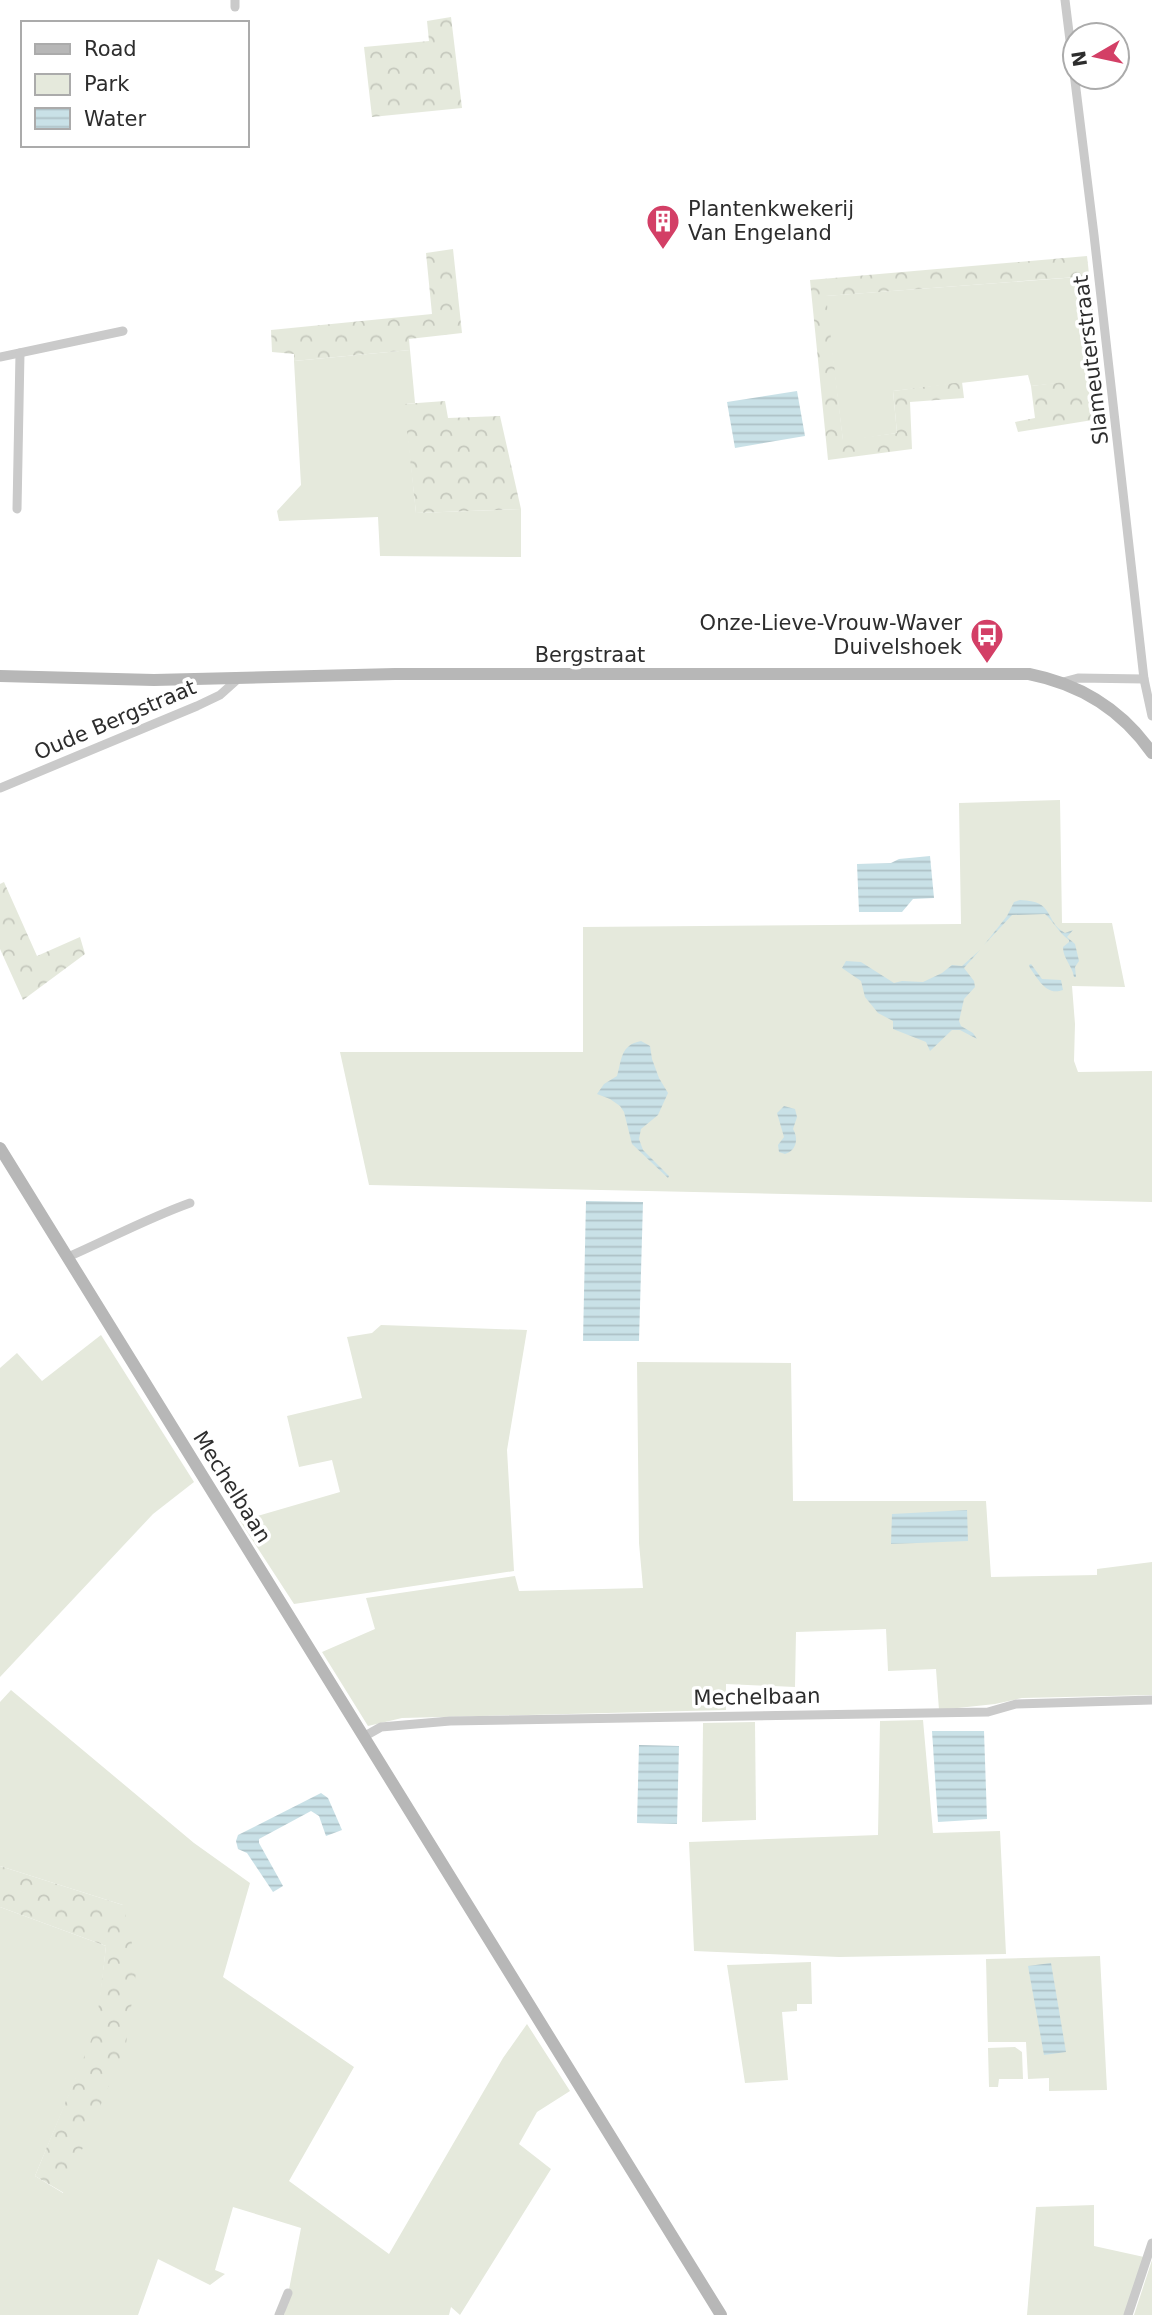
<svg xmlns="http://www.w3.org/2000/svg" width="1152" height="2315" viewBox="0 0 1152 2315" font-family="'DejaVu Sans',sans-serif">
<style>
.green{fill:#e5e9dc}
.forest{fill:url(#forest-crowns)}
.water{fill:url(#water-rules)}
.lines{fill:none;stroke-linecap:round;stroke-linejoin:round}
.street{stroke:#cacaca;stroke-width:9}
.secondary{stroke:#b7b7b7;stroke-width:12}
.labels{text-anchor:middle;stroke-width:7;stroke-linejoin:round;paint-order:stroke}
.poi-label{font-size:21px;fill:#2d2d2d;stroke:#fff;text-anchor:start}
.street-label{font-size:21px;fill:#2d2d2d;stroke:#fff}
</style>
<defs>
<pattern id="forest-crowns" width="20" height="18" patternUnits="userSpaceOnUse" patternTransform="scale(1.75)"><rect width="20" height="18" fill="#e5e9dc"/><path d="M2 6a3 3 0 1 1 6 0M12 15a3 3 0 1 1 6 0" fill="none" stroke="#c5c8bd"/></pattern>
<pattern id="water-rules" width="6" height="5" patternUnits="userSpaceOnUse" patternTransform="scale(1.75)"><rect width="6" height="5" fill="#c9e1e7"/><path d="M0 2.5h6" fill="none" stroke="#adc1c6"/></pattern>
</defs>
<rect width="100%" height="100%" fill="#fff"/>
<g class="green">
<polygon points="1078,277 1088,380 1031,386 1028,375 893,391 897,433 843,441 825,296"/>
<polygon points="410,350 415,403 405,404 416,513 521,509 521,557 380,556 378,517 279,521 277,511 301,485 294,361"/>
<polygon points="1060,800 1062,923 1112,923 1125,987 1072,986 1075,1024 1074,1061 1078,1072 1152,1071 1152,1202 369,1185 340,1052 583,1052 583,927 961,924 959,803"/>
<polygon points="381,1325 527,1330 507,1450 514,1571 294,1604 240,1521 340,1492 332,1460 299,1467 287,1416 362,1398 347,1337 372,1333"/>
<polygon points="101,1335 194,1482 153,1514 0,1677 0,1368 17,1353 42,1381"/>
<polygon points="637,1362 791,1363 793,1501 986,1501 991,1577 1097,1575 1097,1569 1152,1562 1152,1695 1022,1698 995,1704 939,1710 936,1669 888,1671 886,1629 796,1632 795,1687 726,1684 726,1710 402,1718 368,1726 322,1652 375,1629 366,1598 515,1576 519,1591 643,1588 639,1543"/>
<polygon points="11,1690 194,1843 250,1883 223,1977 354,2067 289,2181 389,2254 503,2058 527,2024 570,2091 537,2112 519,2144 551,2169 460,2315 451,2307 449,2315 284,2315 301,2228 233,2207 215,2270 225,2274 210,2285 158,2259 138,2315 0,2315 0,1907 106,1946 97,2028 35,2176 63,2193 123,1905 0,1866 0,1702"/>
<polygon points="923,1720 933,1833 1000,1831 1006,1954 839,1957 694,1951 689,1842 878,1835 880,1721"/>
<polygon points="755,1722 756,1820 702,1822 703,1723"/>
<polygon points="1100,1956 1107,2090 1049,2091 1049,2078 1028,2079 1026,2042 988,2042 986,1959"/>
<polygon points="811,1962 812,2004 797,2004 797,2011 782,2012 788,2080 745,2083 727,1965"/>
<polygon points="1015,2047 1022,2052 1023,2079 999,2079 998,2087 989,2087 988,2048"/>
<polygon points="1094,2205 1094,2246 1144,2257 1124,2315 1027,2315 1036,2207"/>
<polygon points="1152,2260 1152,2315 1134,2315"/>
</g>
<g class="forest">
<polygon points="451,17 462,108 372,117 364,47 429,41 427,21"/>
<polygon points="453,249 462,333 409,339 410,350 294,361 294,354 272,352 271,330 432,314 426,253"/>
<polygon points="1087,256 1105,418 1018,432 1015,422 1035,418 1031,386 1087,379 1077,277 826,296 843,440 897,433 893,391 962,382 964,398 910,402 912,449 828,460 810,280"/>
<polygon points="445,401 448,418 500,416 521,509 416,513 404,404"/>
<polygon points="4,882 37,956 80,937 85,954 23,1000 0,949 0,884"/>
<polygon points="0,1866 123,1905 137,1965 126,2044 64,2193 35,2176 96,2028 106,1946 0,1907"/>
</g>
<g class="water">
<polygon points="797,391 805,436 735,448 727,402"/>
<polygon points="930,856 934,898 913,899 902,912 859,912 857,864 891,863 899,859"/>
<path d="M1020,900c36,1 23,20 45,33l8,-3 -6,7 8,7 4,17 -4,6 1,10h-2c-2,-12 -11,-18 -11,-30l6,-5v-2c-11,-8 -15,-18 -24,-26l-33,1 -28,30 23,-29 7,-14z"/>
<polygon points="980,950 964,968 974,981 975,987 964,999 959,1021 961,1026 973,1033 977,1039 960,1030 952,1030 930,1051 926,1042 893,1029 893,1021 878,1013 865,997 861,981 842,968 846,961 861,962 894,983 902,981 923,982 942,973 952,965 962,966"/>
<path d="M1031,964l11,15 19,1 2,10c-17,6 -24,-10 -33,-22l-1,-3z"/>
<path d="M641,1041l9,5 2,13 7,19 9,15 -10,22 -17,14 -2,10 4,11 26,26 -1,2 -36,-34 -8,-32 -4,-6 -10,-7 -13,-5 7,-10 13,-8c5,-16 3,-31 24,-35z"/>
<path d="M784,1106l11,3 2,8 -4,12c6,10 3,22 -8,25l-6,-2 -1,-7 6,-8 -7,-24z"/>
<polygon points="586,1201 643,1202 639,1341 583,1341"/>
<polygon points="967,1510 968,1541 891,1544 892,1514"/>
<polygon points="932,1731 984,1731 987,1819 938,1822"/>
<polygon points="639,1745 679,1746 677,1824 637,1823"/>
<polygon points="321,1793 328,1798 342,1830 326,1836 319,1816 311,1811 259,1839 259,1843 283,1886 273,1892 247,1853 238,1849 236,1841 238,1835"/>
<polygon points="1051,1963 1066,2052 1044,2055 1028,1966"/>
</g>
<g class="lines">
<g class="street">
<polyline points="235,0 235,7"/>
<polyline points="1065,0 1094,235 1144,679 1152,716"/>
<polyline points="0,357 123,331"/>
<polyline points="17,509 20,353"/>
<polyline points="1063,682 1078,678 1144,679"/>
<polyline points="0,788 197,706 220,695 239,678"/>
<path d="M68,1257c41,-18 80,-39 122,-54"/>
<polyline points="365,1736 381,1727 450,1721 988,1712 1016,1704 1152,1700"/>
<polyline points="279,2315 288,2293"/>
<polyline points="1128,2315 1152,2243"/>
</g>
<g class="secondary">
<path d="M0,676l154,4 241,-6h634c51,10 93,36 123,79"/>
<polyline points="0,1148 721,2315"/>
</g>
</g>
<defs>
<symbol id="building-pin" viewBox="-11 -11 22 30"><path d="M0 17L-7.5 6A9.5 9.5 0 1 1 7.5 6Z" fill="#d33f66" stroke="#fff"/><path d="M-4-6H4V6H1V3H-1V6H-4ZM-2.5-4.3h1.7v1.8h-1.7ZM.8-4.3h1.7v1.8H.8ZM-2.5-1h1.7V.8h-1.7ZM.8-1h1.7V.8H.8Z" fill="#fff"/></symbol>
<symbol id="bus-pin" viewBox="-11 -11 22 30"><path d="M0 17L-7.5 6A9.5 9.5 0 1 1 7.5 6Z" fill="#d33f66" stroke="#fff"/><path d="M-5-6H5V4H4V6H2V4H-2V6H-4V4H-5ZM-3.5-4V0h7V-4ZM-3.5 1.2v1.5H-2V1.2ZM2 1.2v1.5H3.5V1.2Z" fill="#fff"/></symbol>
</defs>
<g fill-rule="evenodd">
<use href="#building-pin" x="644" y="202" width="38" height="52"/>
<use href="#bus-pin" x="968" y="616" width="38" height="52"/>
</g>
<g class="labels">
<g class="poi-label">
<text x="688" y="216">Plantenkwekerij<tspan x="688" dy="24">Van Engeland</tspan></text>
<text x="962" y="630" text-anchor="end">Onze-Lieve-Vrouw-Waver<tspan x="962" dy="24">Duivelshoek</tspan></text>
</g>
<g class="street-label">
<text transform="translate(1091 360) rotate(-97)" y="7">Slameuterstraat</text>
<text x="590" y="662">Bergstraat</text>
<text transform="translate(115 720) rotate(-23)" y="7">Oude Bergstraat</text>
<text transform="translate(232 1487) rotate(58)" y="7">Mechelbaan</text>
<text transform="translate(757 1697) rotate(-1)" y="7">Mechelbaan</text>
</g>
</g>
<rect x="21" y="21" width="228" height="126" fill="#ffffff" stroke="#ababab" stroke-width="2"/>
<rect x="35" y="44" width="35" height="10" fill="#b7b7b7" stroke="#ababab" stroke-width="2"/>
<text x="84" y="56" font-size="21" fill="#2d2d2d">Road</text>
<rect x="35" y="74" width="35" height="21" fill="#e5e9dc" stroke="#ababab" stroke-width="2"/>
<text x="84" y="91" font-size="21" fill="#2d2d2d">Park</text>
<rect x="35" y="108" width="35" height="21" fill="url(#water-rules)" stroke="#ababab" stroke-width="2"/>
<text x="84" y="126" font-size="21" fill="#2d2d2d">Water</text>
<g transform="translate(1096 56) rotate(261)"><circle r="33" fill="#ffffff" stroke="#ababab" stroke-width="2"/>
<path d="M0-5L12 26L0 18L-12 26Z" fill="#d33f66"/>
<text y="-10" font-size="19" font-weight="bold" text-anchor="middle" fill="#2d2d2d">N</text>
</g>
</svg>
